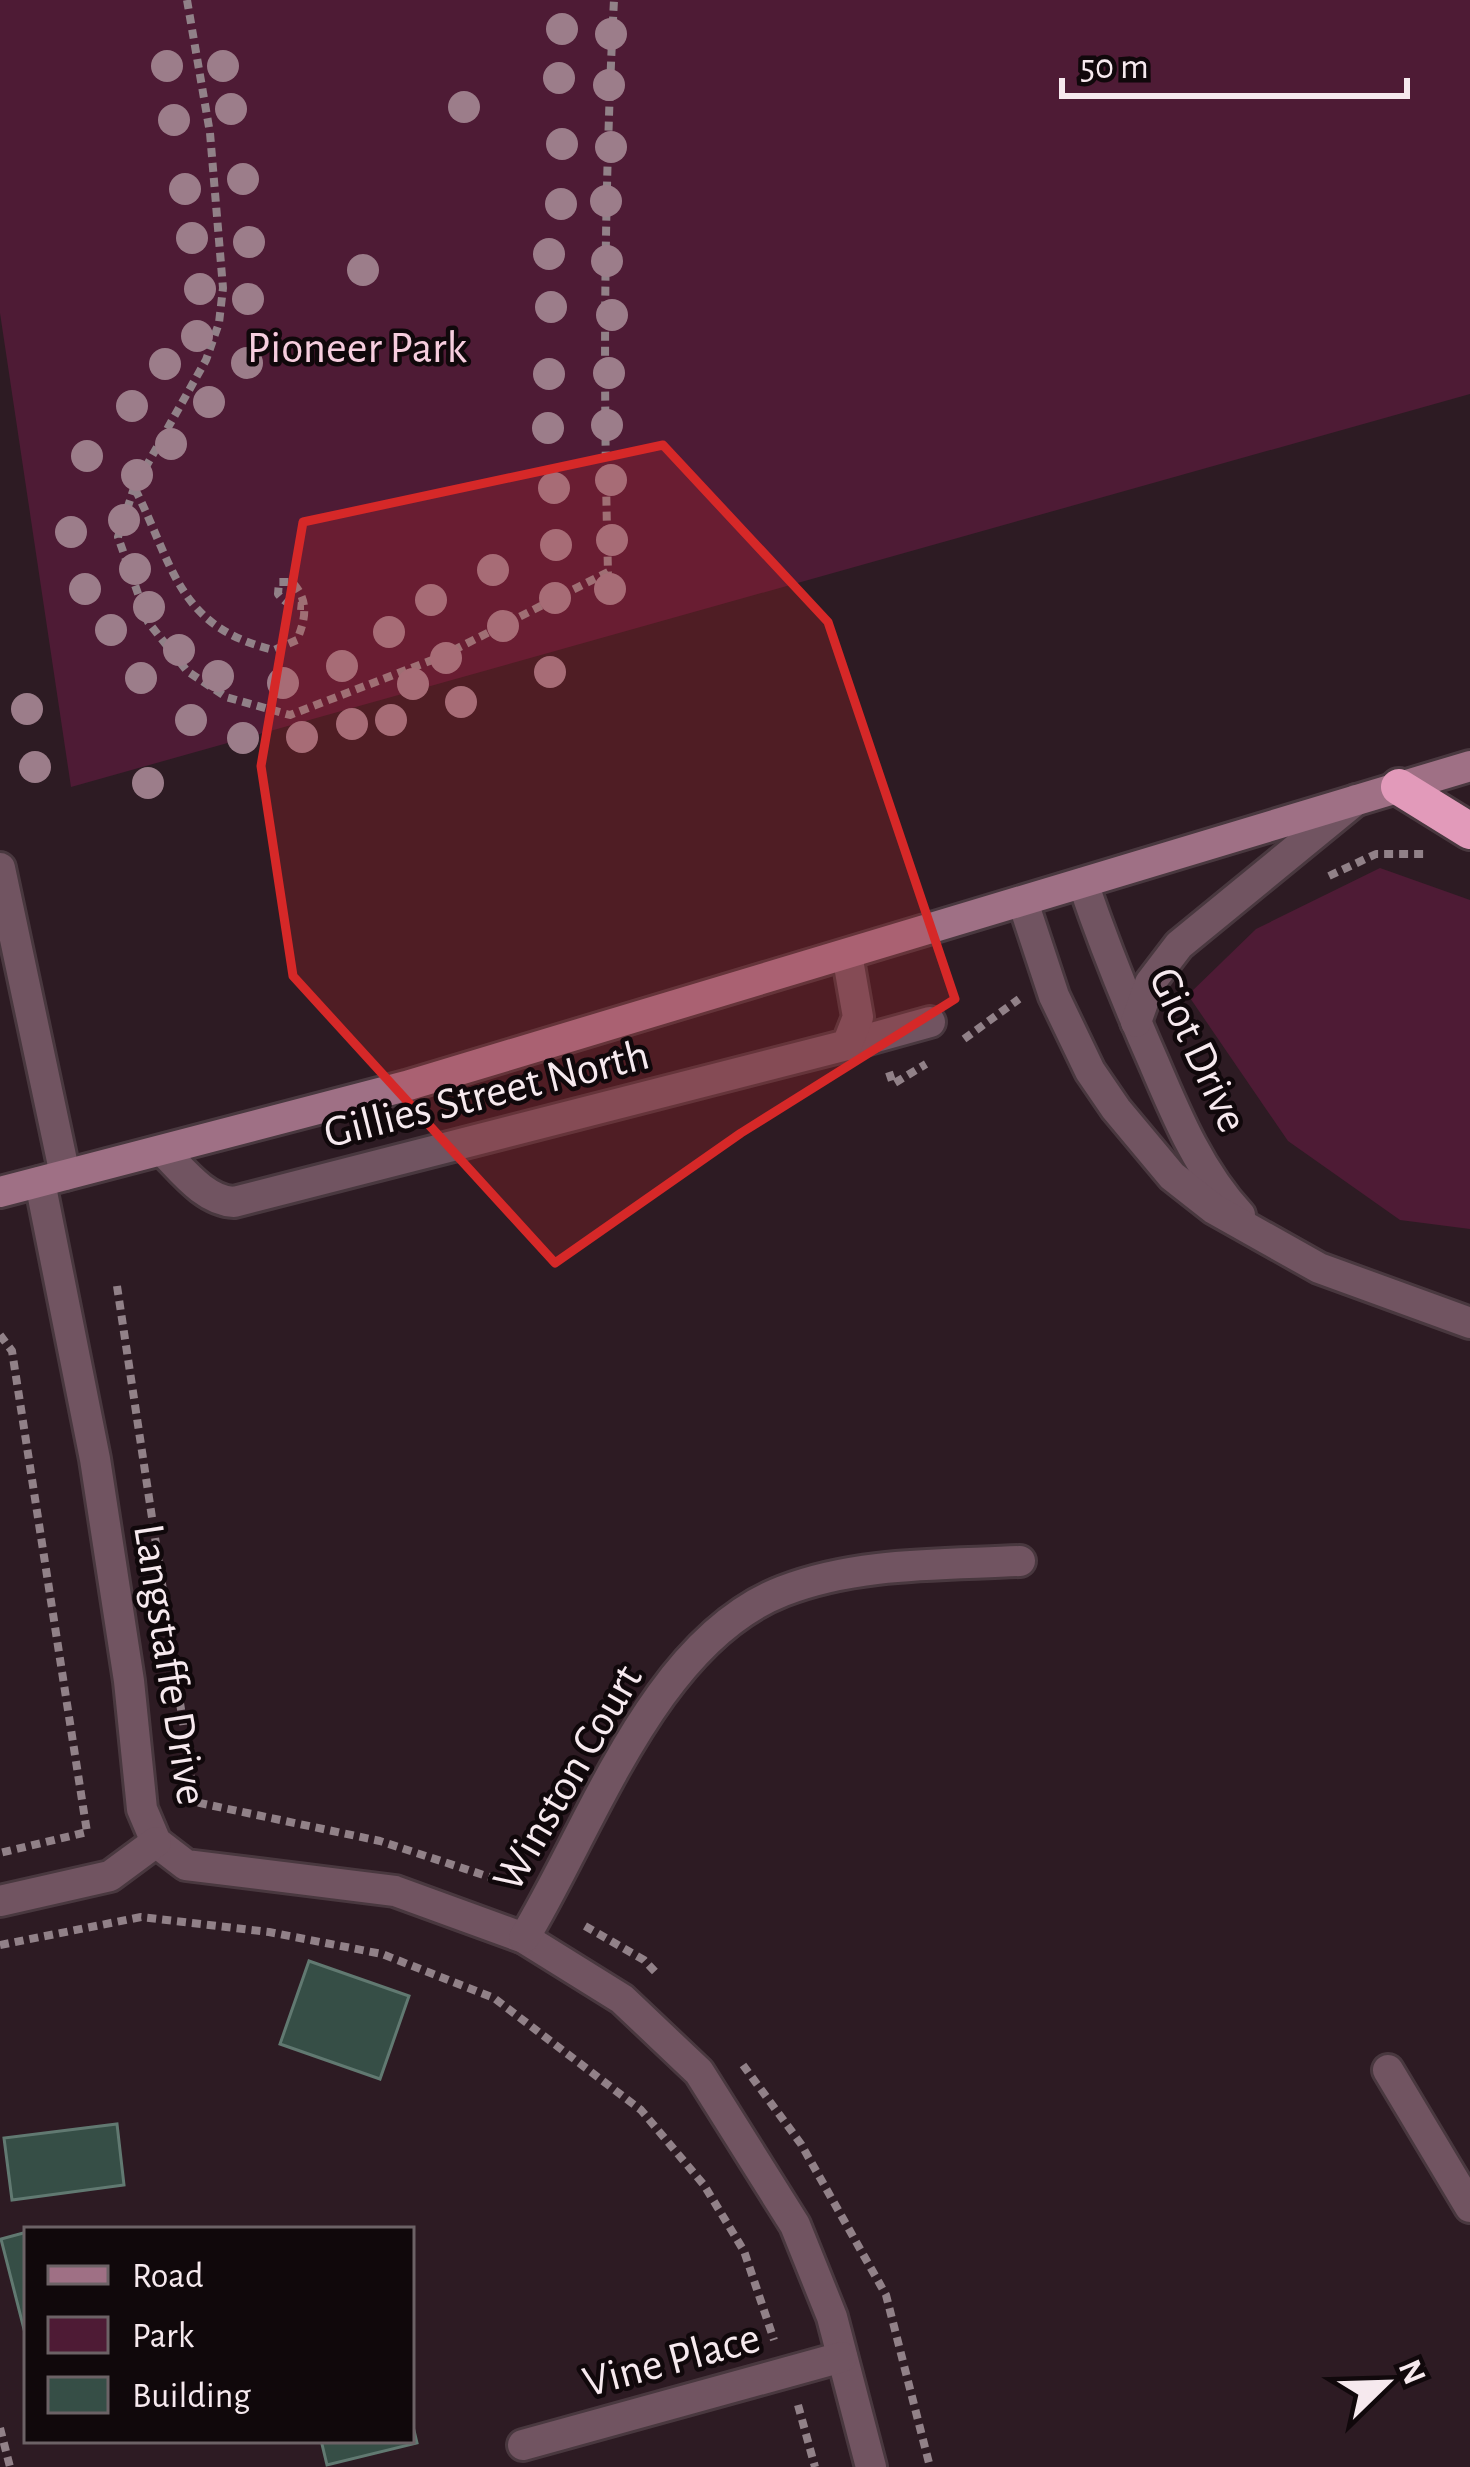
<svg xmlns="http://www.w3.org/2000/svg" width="1470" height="2467" viewBox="0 0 1470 2467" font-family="'Alegreya Sans',sans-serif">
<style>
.green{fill:#4e1b35}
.building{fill:#364e46;stroke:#617971;stroke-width:3}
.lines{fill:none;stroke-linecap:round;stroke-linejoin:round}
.minor-casing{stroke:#49383f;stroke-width:36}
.tertiary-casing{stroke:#49383f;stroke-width:36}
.secondary-casing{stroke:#49383f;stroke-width:36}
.motorway-casing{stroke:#49383f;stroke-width:42}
.path{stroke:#918188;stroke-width:8;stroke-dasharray:9 6;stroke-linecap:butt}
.minor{stroke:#715461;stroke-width:30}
.tertiary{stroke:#715461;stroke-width:30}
.secondary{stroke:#9f7085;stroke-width:30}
.motorway{stroke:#e29aba;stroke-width:36}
.tree{fill:#9c7d8a}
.marked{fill:#d62828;fill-opacity:0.2;stroke:#d62828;stroke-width:9;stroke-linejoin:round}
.labels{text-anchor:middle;stroke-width:9;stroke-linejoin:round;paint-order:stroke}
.park-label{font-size:45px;fill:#f6cdde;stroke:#10080b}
.street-label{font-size:45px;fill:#f6e9ee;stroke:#10080b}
</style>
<rect width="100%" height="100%" fill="#2d1b23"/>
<g class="green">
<polygon points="0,0 1470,0 1470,394 71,787 0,313"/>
<polygon points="1380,868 1470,900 1470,1229 1400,1220 1288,1141 1188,995 1256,929"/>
</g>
<g class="building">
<polygon points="309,1961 409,1996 380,2079 280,2044"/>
<polygon points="117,2124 124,2185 12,2200 4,2138"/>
<polygon points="27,2232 27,2341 1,2239"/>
<polygon points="411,2418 417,2443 327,2465 321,2440 411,2440"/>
</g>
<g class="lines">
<defs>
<g id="minor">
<polyline points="847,1045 930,1022"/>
<path d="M163,1151c19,19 42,50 71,51l613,-157 11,-28 -11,-63"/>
<polyline points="40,1182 95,1459 129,1681 142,1809 156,1842 186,1865 395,1891 524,1938 622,1999 699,2072 795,2225 832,2317 871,2467"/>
<polyline points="0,1901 110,1876 156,1842"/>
<path d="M524,1938c68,-112 130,-297 259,-347 74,-29 159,-26 237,-30"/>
<polyline points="1388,2070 1470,2207"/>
<polyline points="523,2445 842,2357"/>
</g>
<g id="tertiary">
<polyline points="0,868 65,1175"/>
<path d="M1083,883c21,62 45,121 71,180 23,54 46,109 86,152"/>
<polyline points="1023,902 1054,996 1090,1071 1116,1109 1172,1176 1214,1209 1319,1268 1470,1323"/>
<polyline points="1136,1022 1150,983 1179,945 1356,800"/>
</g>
<polyline id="secondary" points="0,1192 406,1086 1470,766"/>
<polyline id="motorway" points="1399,787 1470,831"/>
</defs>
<use href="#minor" class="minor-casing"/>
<use href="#tertiary" class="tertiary-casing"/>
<use href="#secondary" class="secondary-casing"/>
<use href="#motorway" class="motorway-casing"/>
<g class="path">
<path d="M187,0l23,133 13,155 -4,35 -13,37 -72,128 -16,49 30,85 39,49 39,26 64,18 150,-58 168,-85c-5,-190 -4,-381 6,-572"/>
<path d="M135,489c39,77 42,138 139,161l23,-10c9,-22 12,-40 -5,-58h-13l-1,12c8,10 14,12 26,12"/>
<polyline points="1329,876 1376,854 1428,854"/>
<polyline points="964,1039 1019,999"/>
<polyline points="889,1072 893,1084 926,1064"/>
<polyline points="117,1286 195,1802 380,1841 508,1883"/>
<polyline points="0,1335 12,1351 87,1832 0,1853"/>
<polyline points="585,1926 644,1960 659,1976"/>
<polyline points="0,1945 141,1917 269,1932 382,1954 494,1998 641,2110 704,2185 744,2251 774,2340"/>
<polyline points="743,2065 801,2144 886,2295 930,2467"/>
<polyline points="798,2405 815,2467"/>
<polyline points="0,2428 10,2467"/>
</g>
<use href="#minor" class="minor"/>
<use href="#tertiary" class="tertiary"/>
<use href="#secondary" class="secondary"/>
<use href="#motorway" class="motorway"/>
</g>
<g class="tree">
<circle cx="562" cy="29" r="16"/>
<circle cx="611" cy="34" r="16"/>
<circle cx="167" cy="66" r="16"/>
<circle cx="223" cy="66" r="16"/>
<circle cx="559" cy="78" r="16"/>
<circle cx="609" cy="85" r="16"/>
<circle cx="464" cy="107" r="16"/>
<circle cx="231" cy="109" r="16"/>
<circle cx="174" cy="120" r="16"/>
<circle cx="562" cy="144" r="16"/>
<circle cx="611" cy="147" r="16"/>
<circle cx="243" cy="179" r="16"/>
<circle cx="185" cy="189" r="16"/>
<circle cx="606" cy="201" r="16"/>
<circle cx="561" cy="204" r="16"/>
<circle cx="192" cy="238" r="16"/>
<circle cx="249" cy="242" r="16"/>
<circle cx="549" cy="254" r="16"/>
<circle cx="607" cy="261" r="16"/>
<circle cx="363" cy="270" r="16"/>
<circle cx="200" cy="289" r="16"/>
<circle cx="248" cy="299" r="16"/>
<circle cx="551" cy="307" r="16"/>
<circle cx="612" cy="315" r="16"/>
<circle cx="197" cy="336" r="16"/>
<circle cx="247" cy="363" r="16"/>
<circle cx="165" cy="364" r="16"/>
<circle cx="609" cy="373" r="16"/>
<circle cx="549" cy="374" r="16"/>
<circle cx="209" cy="402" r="16"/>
<circle cx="132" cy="406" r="16"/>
<circle cx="607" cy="425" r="16"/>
<circle cx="548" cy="428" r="16"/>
<circle cx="171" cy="444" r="16"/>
<circle cx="87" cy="456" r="16"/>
<circle cx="137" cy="475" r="16"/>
<circle cx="611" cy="480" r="16"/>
<circle cx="554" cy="488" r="16"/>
<circle cx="124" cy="520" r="16"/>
<circle cx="71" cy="532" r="16"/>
<circle cx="612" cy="540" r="16"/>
<circle cx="556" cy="545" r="16"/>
<circle cx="135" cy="569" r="16"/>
<circle cx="493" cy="570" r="16"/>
<circle cx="85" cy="589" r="16"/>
<circle cx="610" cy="589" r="16"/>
<circle cx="555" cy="598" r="16"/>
<circle cx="431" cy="600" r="16"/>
<circle cx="149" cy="607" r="16"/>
<circle cx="503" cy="626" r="16"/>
<circle cx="111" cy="630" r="16"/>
<circle cx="389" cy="632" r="16"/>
<circle cx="179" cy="650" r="16"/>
<circle cx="446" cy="658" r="16"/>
<circle cx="342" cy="666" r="16"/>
<circle cx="550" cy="672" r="16"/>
<circle cx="218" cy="676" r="16"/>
<circle cx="141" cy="678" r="16"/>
<circle cx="283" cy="683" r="16"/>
<circle cx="413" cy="684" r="16"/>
<circle cx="461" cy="702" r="16"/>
<circle cx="27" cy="709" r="16"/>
<circle cx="191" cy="720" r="16"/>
<circle cx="391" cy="720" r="16"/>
<circle cx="352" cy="724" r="16"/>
<circle cx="302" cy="737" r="16"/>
<circle cx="243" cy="738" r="16"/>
<circle cx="35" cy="767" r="16"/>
<circle cx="148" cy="783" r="16"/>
</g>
<path class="marked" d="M663,445l165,177 127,377 -214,134 -186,130 -262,-287 -32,-210 42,-244z"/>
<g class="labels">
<g class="park-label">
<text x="357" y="362">Pioneer Park</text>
</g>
<g class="street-label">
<text transform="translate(1200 1049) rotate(65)" y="16">Giot Drive</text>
<text transform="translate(486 1092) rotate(-14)" y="16">Gillies Street North</text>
<text transform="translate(172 1664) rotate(81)" y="16">Langstaffe Drive</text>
<text transform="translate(566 1777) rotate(-60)" y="16">Winston Court</text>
<text transform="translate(671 2358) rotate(-15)" y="16">Vine Place</text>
</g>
</g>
<rect x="24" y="2227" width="390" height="216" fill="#10080b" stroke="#6c6266" stroke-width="3"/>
<rect x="48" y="2266" width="60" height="18" fill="#9f7085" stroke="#6c6266" stroke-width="3"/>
<text x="132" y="2287" font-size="36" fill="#f6e9ee">Road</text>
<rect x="48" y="2317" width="60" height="36" fill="#4e1b35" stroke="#6c6266" stroke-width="3"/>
<text x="132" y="2347" font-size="36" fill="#f6e9ee">Park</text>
<rect x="48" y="2377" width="60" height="36" fill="#364e46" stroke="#6c6266" stroke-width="3"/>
<text x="132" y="2407" font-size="36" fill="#f6e9ee">Building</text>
<g transform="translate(1386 2383) rotate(67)" stroke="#10080b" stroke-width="9" paint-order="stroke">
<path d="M0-9L21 45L0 30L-21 45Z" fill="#f6e9ee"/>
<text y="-18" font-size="33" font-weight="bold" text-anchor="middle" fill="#f6e9ee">N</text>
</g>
<path d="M1062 78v18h345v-18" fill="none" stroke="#f6e9ee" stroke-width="6"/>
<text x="1080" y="78" font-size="36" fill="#f6e9ee" stroke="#10080b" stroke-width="9" paint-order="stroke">50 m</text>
</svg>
